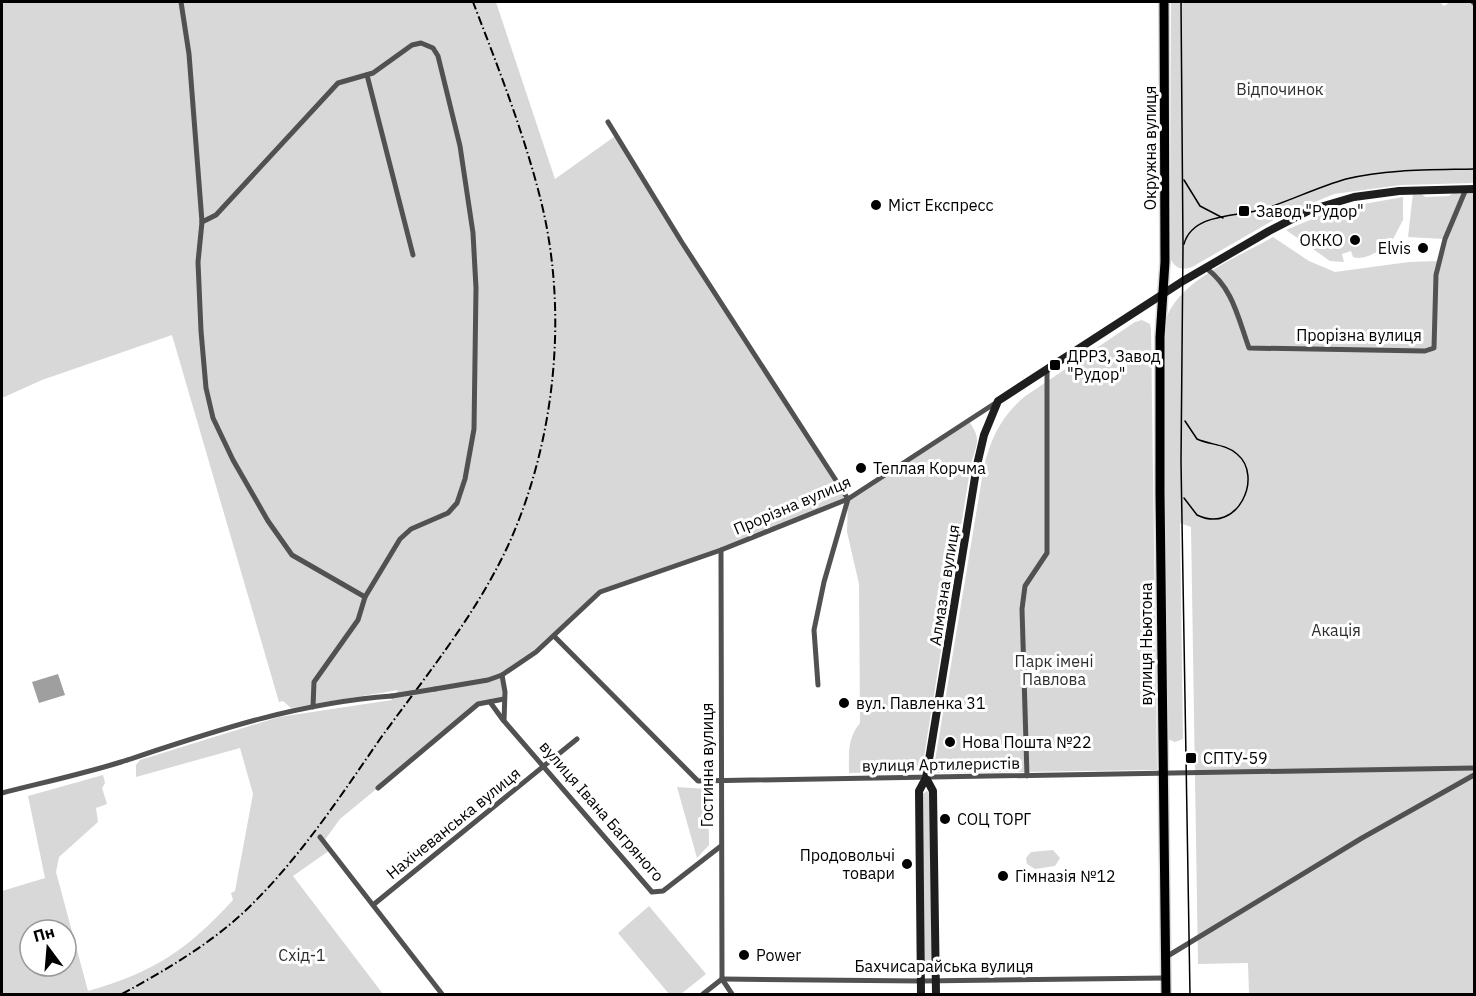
<svg xmlns="http://www.w3.org/2000/svg" width="1476" height="996" viewBox="0 0 1476 996" font-family="'IBM Plex Sans',sans-serif">
<style>
.green{fill:#d8d8d8;fill-rule:evenodd}
.water{fill:#9f9f9f}
.lines{fill:none;stroke-linecap:round;stroke-linejoin:round}
.primary-casing{stroke:#dbdbdb;stroke-width:12}
.street{stroke:#515151;stroke-width:5}
.secondary{stroke:#1e1e1e;stroke-width:8}
.primary{stroke:#000;stroke-width:9}
.tram{stroke:#000;stroke-width:1.5}
.rail{stroke:#000;stroke-width:2;stroke-dasharray:9 3 1.5 3;stroke-linecap:butt}
.street-bridge{stroke:#515151;stroke-width:5}
.poi-dot{fill:#000;stroke:#fff;stroke-width:2}
.labels{text-anchor:middle;stroke-width:6;stroke-linejoin:round;paint-order:stroke}
.park-label{font-size:16px;fill:#2f2f2f;stroke:#fff}
.street-label{font-size:16px;fill:#000;stroke:#fff}
.poi-label{font-size:16px;fill:#000;stroke:#fff;text-anchor:start}
</style>
<rect width="100%" height="100%" fill="#fff"/>
<g class="green">
<path d="M2,2h494l59,177 63,-45 63,107 167,257 120,-78c14,19 9,23 3,44l-47,293 -5,12 -9,3 -61,1c0,-19 -2,-34 11,-50l-1,-139 -12,-52 1,-33 -127,51 -121,42 -46,44 -52,39 2,24 -21,2 -143,118 -16,22 6,9 -37,26 90,118h-381v-103l43,-13 -17,-82 75,-21 2,8 -3,5 5,16 -11,4 2,14 -39,35 -3,15 32,119c66,-19 98,-40 145,-91l-2,-7 4,-2 18,-97 -13,-46 -104,29v-12l4,-5 139,-43 113,-17 6,-10 -107,18 -8,-7 -4,1 -107,-367 -130,45 -40,18zM30,930h36v36h-36z"/>
<path d="M1171,2h274l-4,1 3,3 6,-4h21l3,3v178l-73,2 -67,9 -55,23 -87,50c-11,4 -17,1 -22,-9z"/>
<path d="M1459,189h15v805h-225l-1,-31 -50,1 -7,-437 -11,-4 3,216 -8,3 -10,-4 -1,-412c9,-44 73,-68 109,-89l36,24 26,11 74,-10 30,-1 5,-22 -36,-2 5,-44 7,-1 5,5 24,-1z"/>
<path d="M1403,197v23l-10,19 -3,-1 -2,3 -8,1 1,7c-8,6 -19,11 -28,8l-2,-6 -9,3 2,8 -14,-1 -44,-31 50,-21z"/>
<path d="M1142,320l8,4 1,5 6,441 -219,3 -4,-6 50,-301c7,-28 17,-49 40,-69l111,-75z"/>
<polygon points="677,787 708,789 709,845 697,858"/>
<polygon points="927,791 930,794 932,965 928,968 924,964 922,794"/>
<polygon points="1053,850 1060,858 1055,866 1035,869 1027,864 1026,858 1031,852"/>
<polygon points="649,906 706,974 681,994 669,994 618,933"/>
</g>
<polygon class="water" points="58,674 65,695 39,703 32,682"/>
<g class="lines">
<defs>
<polyline id="primary" points="1164,2 1165,262 1160,337 1160,492 1166,994"/>
</defs>
<use href="#primary" class="primary-casing"/>
<g class="street">
<polyline points="181,2 189,54 202,222 198,262 201,331 206,388 213,418 233,460 268,521 292,555 365,597"/>
<polyline points="1473,2 1474,3"/>
<polyline points="367,75 413,255"/>
<polyline points="608,122 681,241 848,499 824,582 814,630 818,685"/>
<polyline points="202,222 216,215 338,83 373,73 412,45 421,43 433,48 438,56 460,146 473,233 476,288 474,429 465,479 457,503 448,513 411,529 400,539 365,597 358,620 314,682 313,707"/>
<path d="M1206,268c27,20 32,50 43,80l176,3 9,-3 2,-73 9,-36 21,-50"/>
<polyline points="721,550 722,979"/>
<path d="M554,636l144,145c259,-5 518,-11 776,-13"/>
<polyline points="502,675 505,692 504,721 652,892 663,891 721,846"/>
<polyline points="435,689 488,680 502,675 536,652 600,592 721,550 848,499 997,402"/>
<polyline points="490,702 503,720"/>
<polyline points="1027,776 1022,609 1025,586 1047,553 1047,370"/>
<polyline points="378,788 478,704 504,699"/>
<path d="M2,793c39,-10 80,-19 119,-31 91,-30 174,-59 271,-66"/>
<polyline points="320,837 442,994"/>
<polyline points="373,905 577,739"/>
<polyline points="1166,957 1362,838 1474,775"/>
<polyline points="722,979 921,981 1165,978"/>
<polyline points="722,979 732,994"/>
<polyline points="703,994 722,979"/>
</g>
<g class="secondary">
<polyline points="926,778 933,791 936,994"/>
<polyline points="921,994 919,791 926,778 977,465 984,435 998,401 1183,281 1269,231 1310,210 1354,197 1399,191 1474,189"/>
</g>
<use href="#primary" class="primary"/>
<g class="tram">
<polyline points="1181,2 1183,246 1181,462 1190,994"/>
<polyline points="1184,180 1200,206 1223,218"/>
<path d="M1184,244c9,-32 54,-27 80,-35 28,-9 54,-22 82,-30 42,-10 86,-9 128,-10"/>
<path d="M1184,498l13,17c41,20 67,-39 40,-61 -11,-10 -27,-9 -40,-15l-12,-18"/>
</g>
<path class="rail" d="M122,994c42,-23 85,-48 121,-81 54,-51 95,-113 137,-174 47,-65 98,-126 131,-200 45,-103 57,-229 30,-338 -17,-68 -43,-134 -68,-199"/>
<polyline class="street-bridge" points="392,696 435,689"/>
</g>
<g class="poi-dot">
<circle cx="876" cy="205" r="6"/>
<rect x="1238" y="205" width="12" height="12" rx="3"/>
<circle cx="1355" cy="240" r="6"/>
<circle cx="1423" cy="248" r="6"/>
<rect x="1049" y="359" width="12" height="12" rx="3"/>
<circle cx="861" cy="468" r="6"/>
<circle cx="844" cy="703" r="6"/>
<circle cx="950" cy="742" r="6"/>
<rect x="1185" y="752" width="12" height="12" rx="3"/>
<circle cx="945" cy="819" r="6"/>
<circle cx="907" cy="864" r="6"/>
<circle cx="1003" cy="876" r="6"/>
<circle cx="744" cy="955" r="6"/>
</g>
<g class="labels">
<g class="park-label">
<text x="1280" y="95">Відпочинок</text>
<text x="1336" y="636">Акація</text>
<text x="1054" y="667">Парк імені<tspan x="1054" dy="18">Павлова</tspan></text>
<text x="302" y="961">Схід-1</text>
</g>
<g class="street-label">
<text transform="translate(1150 148) rotate(-90)" y="6">Окружна вулиця</text>
<text x="1359" y="341">Прорізна вулиця</text>
<text transform="translate(792 505) rotate(-23)" y="6">Прорізна вулиця</text>
<text transform="translate(944 585) rotate(-81)" y="6">Алмазна вулиця</text>
<text transform="translate(1146 644) rotate(-90)" y="6">вулиця Ньютона</text>
<text transform="translate(941 764) rotate(-1)" y="6">вулиця Артилеристів</text>
<text transform="translate(707 765) rotate(-90)" y="6">Гостинна вулиця</text>
<text transform="translate(602 811) rotate(49)" y="6">вулиця Івана Багряного</text>
<text transform="translate(453 823) rotate(-39)" y="6">Нахічеванська вулиця</text>
<text x="944" y="972">Бахчисарайська вулиця</text>
</g>
<g class="poi-label">
<text x="888" y="211">Міст Експресс</text>
<text x="1256" y="217">Завод "Рудор"</text>
<text x="1343" y="246" text-anchor="end">ОККО</text>
<text x="1411" y="254" text-anchor="end">Elvis</text>
<text x="1067" y="362">ДРРЗ, Завод<tspan x="1067" dy="18">"Рудор"</tspan></text>
<text x="873" y="474">Теплая Корчма</text>
<text x="856" y="709">вул. Павленка 31</text>
<text x="962" y="748">Нова Пошта №22</text>
<text x="1203" y="764">СПТУ-59</text>
<text x="957" y="825">СОЦ ТОРГ</text>
<text x="895" y="861" text-anchor="end">Продовольчі<tspan x="895" dy="18">товари</tspan></text>
<text x="1015" y="882">Гімназія №12</text>
<text x="756" y="961">Power</text>
</g>
</g>
<rect width="1476" height="996" fill="none" stroke="#000000" stroke-width="6"/>
<g transform="translate(48 948) rotate(344)"><circle r="28" fill="#ffffff" stroke="#999999" stroke-width="1.5"/>
<path d="M0-4.5L10 22L0 15L-10 22Z" fill="#000000"/>
<text y="-9" font-size="16" font-weight="bold" text-anchor="middle" fill="#000000">Пн</text>
</g>
</svg>
